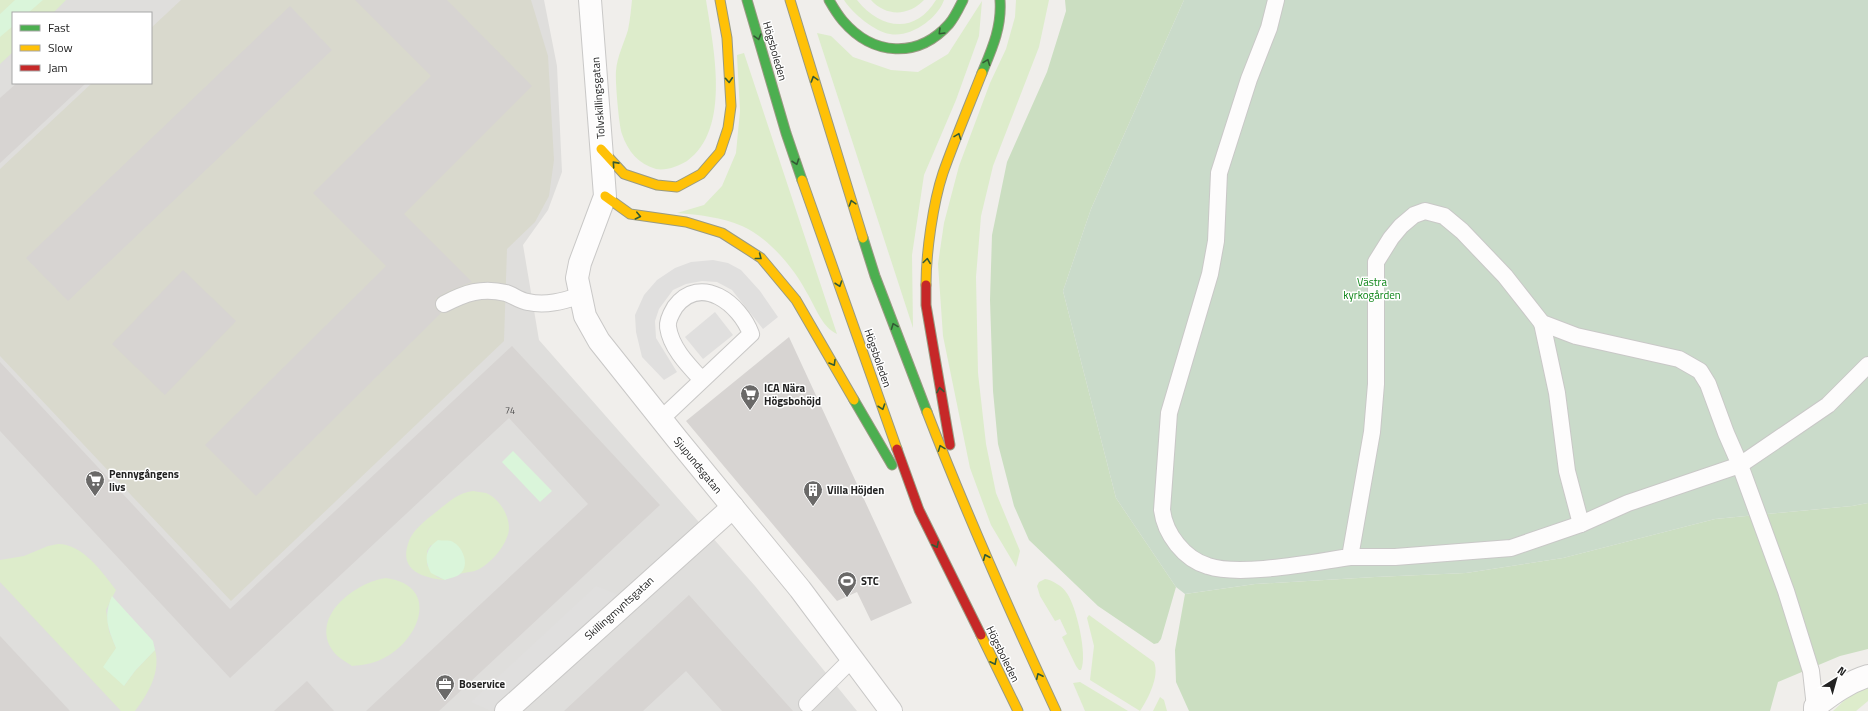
<svg xmlns="http://www.w3.org/2000/svg" width="1868" height="711" viewBox="0 0 1868 711" font-family="'Titillium Web',sans-serif">
<style>
.residential{fill:#dfdedc;fill-rule:evenodd}
.construction{fill:#d9d9cd}
.grass{fill:#ddeccb}
.forest{fill:#cbdec1}
.cemetery{fill:#cadbca}
.park{fill:#daf5da}
.parking{fill:#e0dfde}
.building{fill:#d7d4d2}
.lines{fill:none;stroke-linecap:round;stroke-linejoin:round}
.lane-casing{stroke:#c9c8c7;stroke-width:18}
.street-casing{stroke:#c9c8c7;stroke-width:24}
.fast-casing{stroke:#999a82;stroke-width:11}
.slow-casing{stroke:#999a82;stroke-width:11}
.jam-casing{stroke:#999a82;stroke-width:11}
.lane{stroke:#fdfcfc;stroke-width:16}
.street{stroke:#fdfcfc;stroke-width:22}
.fast{stroke:#4caf50;stroke-width:9}
.slow{stroke:#ffc107;stroke-width:9}
.jam{stroke:#c62828;stroke-width:9}
.oneway{stroke:#335a34}
.labels{text-anchor:middle;stroke-width:3;stroke-linejoin:round;paint-order:stroke}
.number-label{font-size:9px;fill:#4f4e4e}
.street-label{font-size:11px;fill:#222;stroke:#fff}
.park-label{font-size:11px;fill:#0c8416;stroke:#fff}
.poi-label{font-size:11px;font-weight:bold;fill:#222;stroke:#fff;text-anchor:start}
</style>
<rect width="100%" height="100%" fill="#f0eeeb"/>
<path class="residential" d="M0,0h544l13,66 5,106 -14,38 -25,35 16,95 216,246 102,125h-857zM13,13h138v70h-138z"/>
<polygon class="construction" points="181,0 531,0 548,56 554,160 549,196 535,222 507,249 504,341 231,601 0,356 0,169 92,83 151,83 151,28"/>
<g class="grass">
<polygon points="0,0 66,0 53,13 13,13 13,52 0,64"/>
<path d="M632,0h74c7,46 26,129 -19,161 -8,5 -21,10 -31,8 -17,-5 -28,-17 -34,-35 -3,-8 -7,-54 -6,-63 1,-14 8,-28 12,-41 2,-10 3,-20 4,-30z"/>
<path d="M844,0h13c23,29 58,35 79,0h8c-6,18 -33,38 -54,34 -15,-2 -38,-21 -46,-34z"/>
<path d="M871,0h53c-15,16 -38,17 -53,0z"/>
<polygon points="1016,0 1049,0 1039,47 993,166 981,216 976,277 978,373 986,444 996,493 1020,551 1016,567 991,525 970,468 943,336 938,264 944,223 959,166 990,83 1006,49 1015,17"/>
<polygon points="982,1 979,36 956,100 924,175 912,255 913,328 817,33 831,36 853,57 891,70 918,72 948,54"/>
<path d="M744,53l93,281c-15,-7 -21,-26 -30,-41 -13,-25 -38,-55 -65,-67 -20,-9 -43,-11 -65,-13l27,-8 18,-19 14,-33 4,-42 -3,-56z"/>
<path d="M473,491c4,1 9,1 13,2 15,6 28,29 21,44 -4,12 -16,25 -26,31 -5,4 -15,4 -21,6l4,-7 -33,-22 -4,6v14l10,12 8,3c-21,-2 -46,-9 -37,-36 3,-13 18,-24 28,-32 13,-10 21,-19 37,-21z"/>
<path d="M58,544c25,0 44,28 58,46l-10,20 3,21 7,17 8,38 11,-15 20,-21c6,22 -7,44 -20,61h-14l-121,-129v-22l24,-4 24,-10z"/>
<path d="M386,578c56,8 33,64 -4,81 -10,5 -20,6 -30,7 -7,-5 -17,-10 -21,-18 -19,-34 26,-66 55,-70z"/>
<path d="M1045,579c7,1 17,7 21,13 10,12 22,64 15,78h-2l-3,-4 -14,-29 5,-3 -7,-15 -5,2 -15,-25 -3,-10 2,-4z"/>
<path d="M1089,615l65,47c6,14 -6,37 -14,49l-50,-31 4,-34 -7,-28z"/>
<polygon points="1080,682 1128,711 1085,711 1073,683"/>
<polygon points="1868,686 1868,701 1856,711 1833,711 1848,697"/>
<polygon points="1160,697 1164,700 1167,711 1153,711"/>
</g>
<g class="forest">
<polygon points="1065,0 1184,0 1091,209 1063,291 1116,498 1176,587 1161,639 1158,643 1154,644 1098,606 1029,540 1014,506 998,444 993,391 990,300 992,235 1007,162 1047,72 1066,11"/>
<polygon points="1868,503 1868,649 1840,656 1778,682 1770,711 1189,711 1176,682 1175,650 1185,594 1255,584 1375,577 1466,573 1563,558 1715,519 1852,506"/>
</g>
<polygon class="cemetery" points="1184,0 1868,0 1868,503 1852,506 1715,519 1563,558 1466,573 1375,577 1255,584 1185,594 1176,587 1116,498 1063,291 1091,209"/>
<g class="park">
<polygon points="15,0 43,0 28,13 13,13 13,26 0,37 0,14"/>
<polygon points="513,451 552,491 540,502 502,462"/>
<path d="M438,540c4,1 9,0 13,1 11,4 20,24 9,33 -3,3 -11,4 -15,6l-14,-7c-7,-14 -6,-24 7,-33z"/>
<path d="M112,596l41,45 2,9 -20,21 -11,15 -21,-19 13,-19c-8,-20 -13,-31 -4,-52z"/>
</g>
<g class="parking">
<polygon points="713,260 728,263 741,270 760,291 778,317 763,329 732,290 717,282 702,281 686,284 673,290 659,309 655,321 656,338 677,372 664,380 642,357 636,332 635,315 644,295 657,280 675,268 691,262"/>
<polygon points="715,312 733,335 703,359 685,337"/>
<polygon points="596,586 619,595 491,711 471,702"/>
</g>
<g class="building">
<polygon points="355,0 447,0 532,86 404,214 472,282 448,291 436,298 435,308 441,313 256,496 205,445 386,266 313,193 431,76"/>
<polygon points="290,6 332,50 68,301 26,258"/>
<polygon points="17,83 86,83 0,163 0,98"/>
<polygon points="183,270 236,321 165,395 112,344"/>
<polygon points="789,337 912,603 871,621 857,592 837,601 686,421"/>
<polygon points="512,346 660,505 439,711 366,711 588,504 509,418 230,678 0,431 0,362 230,609"/>
<polygon points="689,595 793,711 722,711 686,671 643,711 564,711"/>
<polygon points="0,636 70,711 0,711"/>
<polygon points="307,681 334,711 274,711"/>
</g>
<g class="lines">
<defs>
<g id="lane">
<path d="M1276,0l-7,28 -20,51 -30,94 -3,68 -6,33 -41,139 -7,97c3,24 22,49 46,56 33,11 106,-4 142,-9l22,-125 4,-48v-122l15,-24 10,-12 13,-11 11,-4 19,5 18,15 43,45 37,47 34,13 103,23 21,12 8,13 18,49 14,32 -112,38 -47,21 -70,24 -116,9h-45"/>
<path d="M444,304c21,-11 38,-17 62,-11 7,2 14,8 22,9 18,4 35,-1 51,-6"/>
<polyline points="1542,323 1557,393 1567,471 1581,524"/>
<path d="M661,419l90,-85c-11,-30 -50,-61 -76,-27 -3,5 -8,14 -7,20 3,21 20,38 34,53"/>
<polyline points="807,704 852,659"/>
<polyline points="1815,707 1811,671 1786,591 1740,465 1828,405 1868,365"/>
</g>
<g id="street">
<polyline points="590,0 605,196 580,263 577,278 585,316 599,341 677,439 800,589 891,711"/>
<polyline points="506,711 733,507"/>
<path d="M1815,711v-4c17,-13 33,-25 53,-31"/>
</g>
<g id="fast">
<polyline points="747,0 786,133 802,180"/>
<path d="M829,0c4,7 8,14 14,21 30,35 75,38 106,3 6,-7 10,-16 14,-24"/>
<path d="M982,73c10,-24 20,-46 18,-73"/>
<polyline points="863,238 875,276 927,412"/>
<polyline points="854,400 892,465"/>
</g>
<g id="slow">
<polyline points="790,0 863,238"/>
<polyline points="601,149 624,174 657,185 677,187 701,174 720,152 728,128 731,106 727,38 720,0"/>
<polyline points="802,180 897,449"/>
<polyline points="605,196 630,214 686,222 722,233 761,258 796,300 854,400"/>
<path d="M926,285c0,-32 7,-82 17,-112 12,-34 26,-67 39,-100"/>
<path d="M927,412c39,101 83,200 129,299"/>
<polyline points="981,635 1018,711"/>
</g>
<g id="jam">
<polyline points="926,285 926,305 950,445"/>
<polyline points="897,449 919,510 981,635"/>
</g>
</defs>
<use href="#lane" class="lane-casing"/>
<use href="#street" class="street-casing"/>
<use href="#fast" class="fast-casing"/>
<use href="#slow" class="slow-casing"/>
<use href="#jam" class="jam-casing"/>
<use href="#lane" class="lane"/>
<use href="#street" class="street"/>
<use href="#fast" class="fast"/>
<use href="#slow" class="slow"/>
<use href="#jam" class="jam"/>
</g>
<defs><path id="oneway-chevron" d="M-2-3.5L2.5 0L-2 3.5" fill="none" stroke-width="1.6" stroke-linecap="round" stroke-linejoin="round"/></defs>
<g class="oneway">
<use href="#oneway-chevron" transform="translate(941 32) rotate(135)"/>
<use href="#oneway-chevron" transform="translate(758 37) rotate(74)"/>
<use href="#oneway-chevron" transform="translate(987 62) rotate(-69)"/>
<use href="#oneway-chevron" transform="translate(814 79) rotate(-107)"/>
<use href="#oneway-chevron" transform="translate(729 80) rotate(86)"/>
<use href="#oneway-chevron" transform="translate(958 136) rotate(-69)"/>
<use href="#oneway-chevron" transform="translate(796 162) rotate(71)"/>
<use href="#oneway-chevron" transform="translate(615 164) rotate(-132)"/>
<use href="#oneway-chevron" transform="translate(852 203) rotate(-107)"/>
<use href="#oneway-chevron" transform="translate(638 216) rotate(13)"/>
<use href="#oneway-chevron" transform="translate(759 257) rotate(38)"/>
<use href="#oneway-chevron" transform="translate(927 261) rotate(-82)"/>
<use href="#oneway-chevron" transform="translate(839 284) rotate(71)"/>
<use href="#oneway-chevron" transform="translate(894 326) rotate(-111)"/>
<use href="#oneway-chevron" transform="translate(833 363) rotate(60)"/>
<use href="#oneway-chevron" transform="translate(940 390) rotate(-100)"/>
<use href="#oneway-chevron" transform="translate(882 407) rotate(71)"/>
<use href="#oneway-chevron" transform="translate(941 448) rotate(-111)"/>
<use href="#oneway-chevron" transform="translate(936 545) rotate(64)"/>
<use href="#oneway-chevron" transform="translate(986 557) rotate(-113)"/>
<use href="#oneway-chevron" transform="translate(994 662) rotate(64)"/>
<use href="#oneway-chevron" transform="translate(1039 676) rotate(-115)"/>
</g>
<defs>
<symbol id="supermarket-pin" viewBox="-11 -11 22 30"><path d="M0 17L-7.5 6A9.5 9.5 0 1 1 7.5 6Z" fill="#6a6968" stroke="#fff"/><path d="M-6-5.5h2.5l.6 2H6L4.5 2H-2.5L-4.4-4H-6ZM-1.5 3.2a1.3 1.3 0 1 0 .1 0ZM3 3.2a1.3 1.3 0 1 0 .1 0Z" fill="#fff"/></symbol>
<symbol id="building-pin" viewBox="-11 -11 22 30"><path d="M0 17L-7.5 6A9.5 9.5 0 1 1 7.5 6Z" fill="#6a6968" stroke="#fff"/><path d="M-4-6H4V6H1V3H-1V6H-4ZM-2.5-4.3h1.7v1.8h-1.7ZM.8-4.3h1.7v1.8H.8ZM-2.5-1h1.7V.8h-1.7ZM.8-1h1.7V.8H.8Z" fill="#fff"/></symbol>
<symbol id="stadium-pin" viewBox="-11 -11 22 30"><path d="M0 17L-7.5 6A9.5 9.5 0 1 1 7.5 6Z" fill="#6a6968" stroke="#fff"/><path d="M0-5a6.5 5 0 1 0 0 10a6.5 5 0 1 0 0-10ZM-3.5-1.8h7v3.6h-7Z" fill="#fff"/></symbol>
<symbol id="office-pin" viewBox="-11 -11 22 30"><path d="M0 17L-7.5 6A9.5 9.5 0 1 1 7.5 6Z" fill="#6a6968" stroke="#fff"/><path d="M-6-3h4V-5.5h4V-3h4V5H-6ZM-1-4.5V-3h2v-1.5ZM-6 0V1H6V0Z" fill="#fff"/></symbol>
</defs>
<g fill-rule="evenodd">
<use href="#supermarket-pin" x="739" y="383" width="22" height="30"/>
<use href="#supermarket-pin" x="84" y="469" width="22" height="30"/>
<use href="#building-pin" x="802" y="479" width="22" height="30"/>
<use href="#stadium-pin" x="836" y="570" width="22" height="30"/>
<use href="#office-pin" x="434" y="673" width="22" height="30"/>
</g>
<g class="labels">
<g class="number-label">
<text x="510" y="414">74</text>
</g>
<g class="street-label">
<text transform="translate(775 51) rotate(74)" y="4">Högsboleden</text>
<text transform="translate(598 98) rotate(-94)" y="4">Tolvskillingsgatan</text>
<text transform="translate(878 358) rotate(71)" y="4">Högsboleden</text>
<text transform="translate(698 465) rotate(51)" y="4">Sjupundsgatan</text>
<text transform="translate(619 608) rotate(-42)" y="4">Skillingmyntsgatan</text>
<text transform="translate(1003 654) rotate(64)" y="4">Högsboleden</text>
</g>
<g class="park-label">
<text x="1372" y="286">Västra<tspan x="1372" dy="13">kyrkogården</tspan></text>
</g>
<g class="poi-label">
<text x="764" y="392">ICA Nära<tspan x="764" dy="13">Högsbohöjd</tspan></text>
<text x="109" y="478">Pennygångens<tspan x="109" dy="13">livs</tspan></text>
<text x="827" y="494">Villa Höjden</text>
<text x="861" y="585">STC</text>
<text x="459" y="688">Boservice</text>
</g>
</g>
<rect x="12" y="12" width="140" height="72" fill="#ffffff" stroke="#a7a7a7"/>
<rect x="20" y="25" width="20" height="6" fill="#4caf50" stroke="#a7a7a7"/>
<text x="48" y="32" font-size="12" fill="#222222">Fast</text>
<rect x="20" y="45" width="20" height="6" fill="#ffc107" stroke="#a7a7a7"/>
<text x="48" y="52" font-size="12" fill="#222222">Slow</text>
<rect x="20" y="65" width="20" height="6" fill="#c62828" stroke="#a7a7a7"/>
<text x="48" y="72" font-size="12" fill="#222222">Jam</text>
<g transform="translate(1836 679) rotate(37)" stroke="#ffffff" stroke-width="3" paint-order="stroke">
<path d="M0-3L7 15L0 10L-7 15Z" fill="#222222"/>
<text y="-6" font-size="11" font-weight="bold" text-anchor="middle" fill="#222222">N</text>
</g>
</svg>
